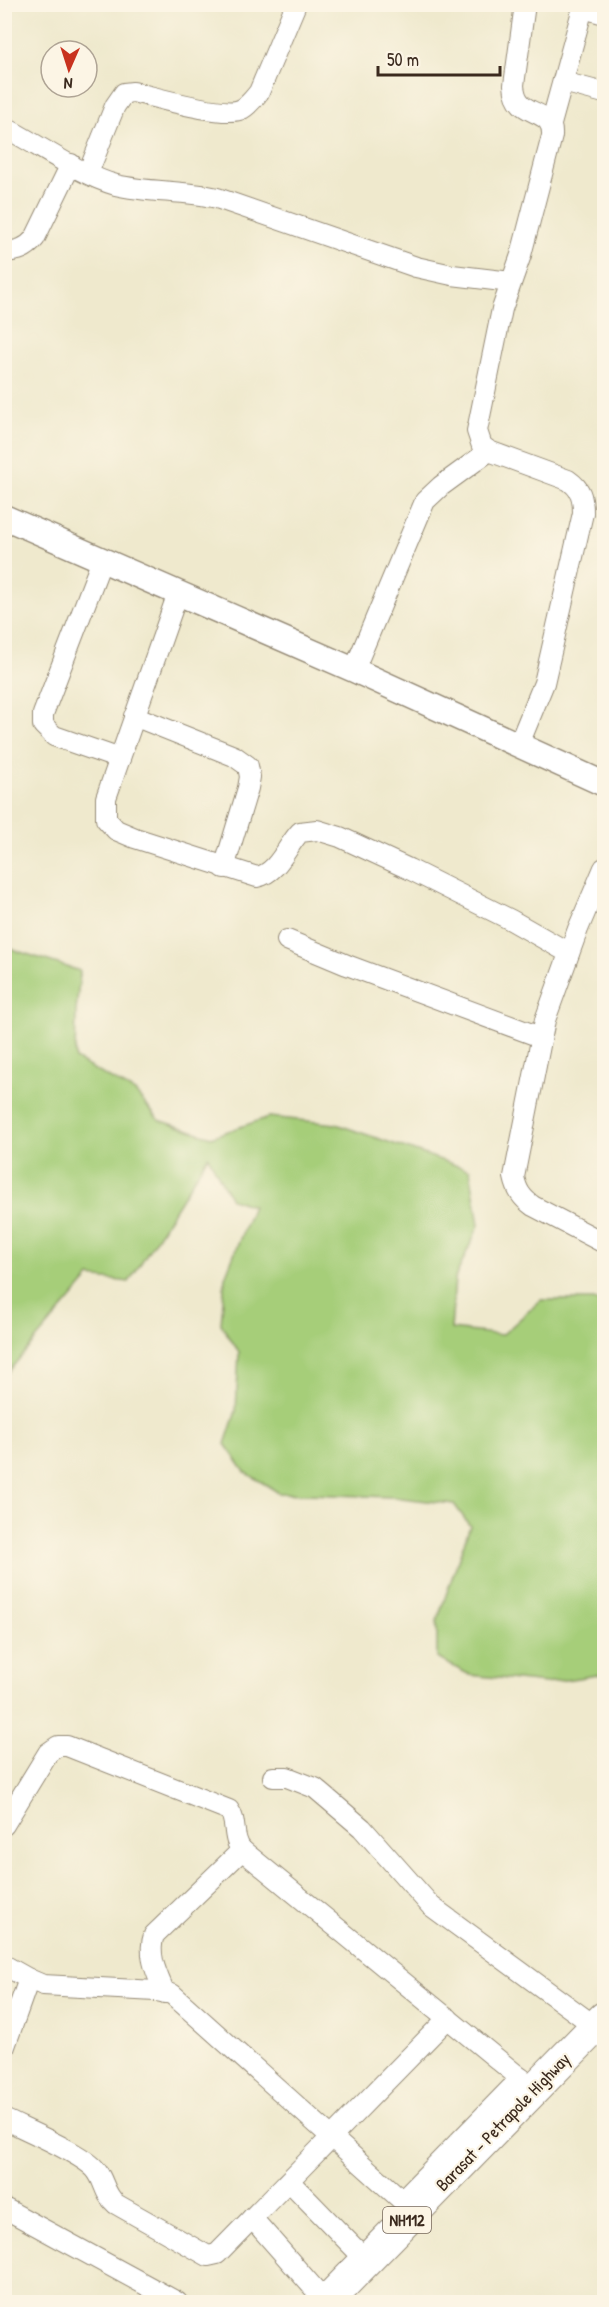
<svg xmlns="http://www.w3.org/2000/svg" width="609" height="2307" viewBox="0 0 609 2307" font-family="'Patrick Hand',sans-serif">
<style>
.green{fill:#a6ce79;stroke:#707c4c;stroke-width:1.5}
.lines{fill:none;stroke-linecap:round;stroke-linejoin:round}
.minor-casing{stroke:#958a76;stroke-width:22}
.tertiary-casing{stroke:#958a76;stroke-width:27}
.trunk-casing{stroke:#958a76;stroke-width:34}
.minor{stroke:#fff;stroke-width:20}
.tertiary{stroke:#fff;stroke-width:24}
.trunk{stroke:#fff;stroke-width:32}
.labels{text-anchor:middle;stroke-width:4.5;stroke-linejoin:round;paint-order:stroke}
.shield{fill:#fcf5e5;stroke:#75675a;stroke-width:1.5}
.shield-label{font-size:16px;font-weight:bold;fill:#3b2a1e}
.street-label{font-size:18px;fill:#3b2a1e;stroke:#fcf5e5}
</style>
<rect width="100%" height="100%" fill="#fcf5e5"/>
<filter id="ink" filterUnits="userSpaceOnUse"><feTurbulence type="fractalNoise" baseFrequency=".0167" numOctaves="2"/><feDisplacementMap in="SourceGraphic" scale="12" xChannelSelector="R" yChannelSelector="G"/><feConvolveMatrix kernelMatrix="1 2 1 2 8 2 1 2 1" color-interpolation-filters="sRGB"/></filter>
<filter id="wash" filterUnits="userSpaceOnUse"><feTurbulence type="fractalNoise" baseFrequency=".008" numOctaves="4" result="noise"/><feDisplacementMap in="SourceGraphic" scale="24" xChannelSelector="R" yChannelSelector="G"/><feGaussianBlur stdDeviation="1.35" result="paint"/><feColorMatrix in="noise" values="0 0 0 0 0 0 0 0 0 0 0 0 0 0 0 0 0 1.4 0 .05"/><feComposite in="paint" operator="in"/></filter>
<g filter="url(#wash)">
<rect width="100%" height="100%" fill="#efe9cd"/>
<polygon class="green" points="5,947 80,971 76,1011 75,1059 135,1092 159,1120 211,1137 269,1117 336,1124 470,1170 479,1225 455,1278 451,1329 502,1335 541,1300 594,1300 604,1304 603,1674 546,1683 470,1675 437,1658 437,1621 470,1526 454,1504 392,1497 279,1493 245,1472 225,1444 236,1411 239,1352 221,1324 225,1277 253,1206 231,1199 208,1156 129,1282 90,1277 7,1373 5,1373"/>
</g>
<g filter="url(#ink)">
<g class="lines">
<defs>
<g id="minor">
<polyline points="583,8 604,14"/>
<polyline points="563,82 604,93"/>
<polyline points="551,124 584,4"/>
<path d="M4,127c33,17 78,49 112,58 33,8 68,5 101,13l199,69 36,8 59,7"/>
<path d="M88,173l27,-67 9,-13 9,-1c22,5 92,26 109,17 7,-4 12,-11 17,-17l37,-88"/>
<path d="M4,252c14,-1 22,-3 31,-14l36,-74"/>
<polyline points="102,560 43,714 43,725 54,736 120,759"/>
<path d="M178,593l-72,205v21l10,11 19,8 122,39c21,-4 29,-30 43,-45l17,-2 23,7 69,32 102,51 58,33"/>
<polyline points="354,670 425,501 441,486 489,451"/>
<polyline points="134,716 234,756 248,766 250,777 248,788 224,868"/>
<path d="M519,744l25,-61 39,-170c0,-16 -2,-24 -15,-33l-79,-29 -7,-5 -5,-15 25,-122 19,-54 31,-119c2,-31 -36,-15 -38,-51l11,-81"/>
<path d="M604,868l-26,61 -33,91 -31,157c3,14 8,21 19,29l71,37"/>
<polyline points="287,940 347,965 540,1037"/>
<polyline points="273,1777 287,1777 315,1788 362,1828 431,1906 596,2027"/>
<path d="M4,1825l44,-72 10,-7h9l162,64c9,12 2,28 13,40l293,240"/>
<polyline points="4,1965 29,1979 43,1985 156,1991 172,1994 415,2212"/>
<path d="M165,1993c-8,-19 -18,-38 -11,-58l88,-85"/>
<polyline points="4,2049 29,1979"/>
<path d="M4,2119c22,11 77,34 91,50 10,11 8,24 21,35l92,52 9,-2 231,-236"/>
<polyline points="289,2181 367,2261"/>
<polyline points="402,2200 521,2078"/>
<polyline points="4,2208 177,2302"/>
<polyline points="252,2218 326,2302"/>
</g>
<polyline id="tertiary" points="4,517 354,670 604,784"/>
<polyline id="trunk" points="326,2302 604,2018"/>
</defs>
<use href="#minor" class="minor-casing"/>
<use href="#tertiary" class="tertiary-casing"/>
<use href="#trunk" class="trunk-casing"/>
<use href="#minor" class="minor"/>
<use href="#tertiary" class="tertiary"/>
<use href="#trunk" class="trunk"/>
</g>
</g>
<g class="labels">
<rect class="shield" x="383" y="2207" width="48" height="26" rx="4.5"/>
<g class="shield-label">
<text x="407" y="2226">NH112</text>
</g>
<g class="street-label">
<text transform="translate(503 2122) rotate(-46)" y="6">Barasat - Petrapole Highway</text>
</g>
</g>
<rect width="609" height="2307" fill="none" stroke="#fcf5e5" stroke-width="24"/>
<g transform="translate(69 69) rotate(183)"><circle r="28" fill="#fcf5e5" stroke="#afa495" stroke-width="1.5"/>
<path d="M0-4.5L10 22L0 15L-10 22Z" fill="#c8321e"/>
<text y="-9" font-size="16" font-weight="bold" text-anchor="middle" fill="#3b2a1e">N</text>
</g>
<path d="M378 66v9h122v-9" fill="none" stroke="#3b2a1e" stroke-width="3"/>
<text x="387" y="66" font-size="18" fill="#3b2a1e" stroke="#fcf5e5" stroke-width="4.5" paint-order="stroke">50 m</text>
</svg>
